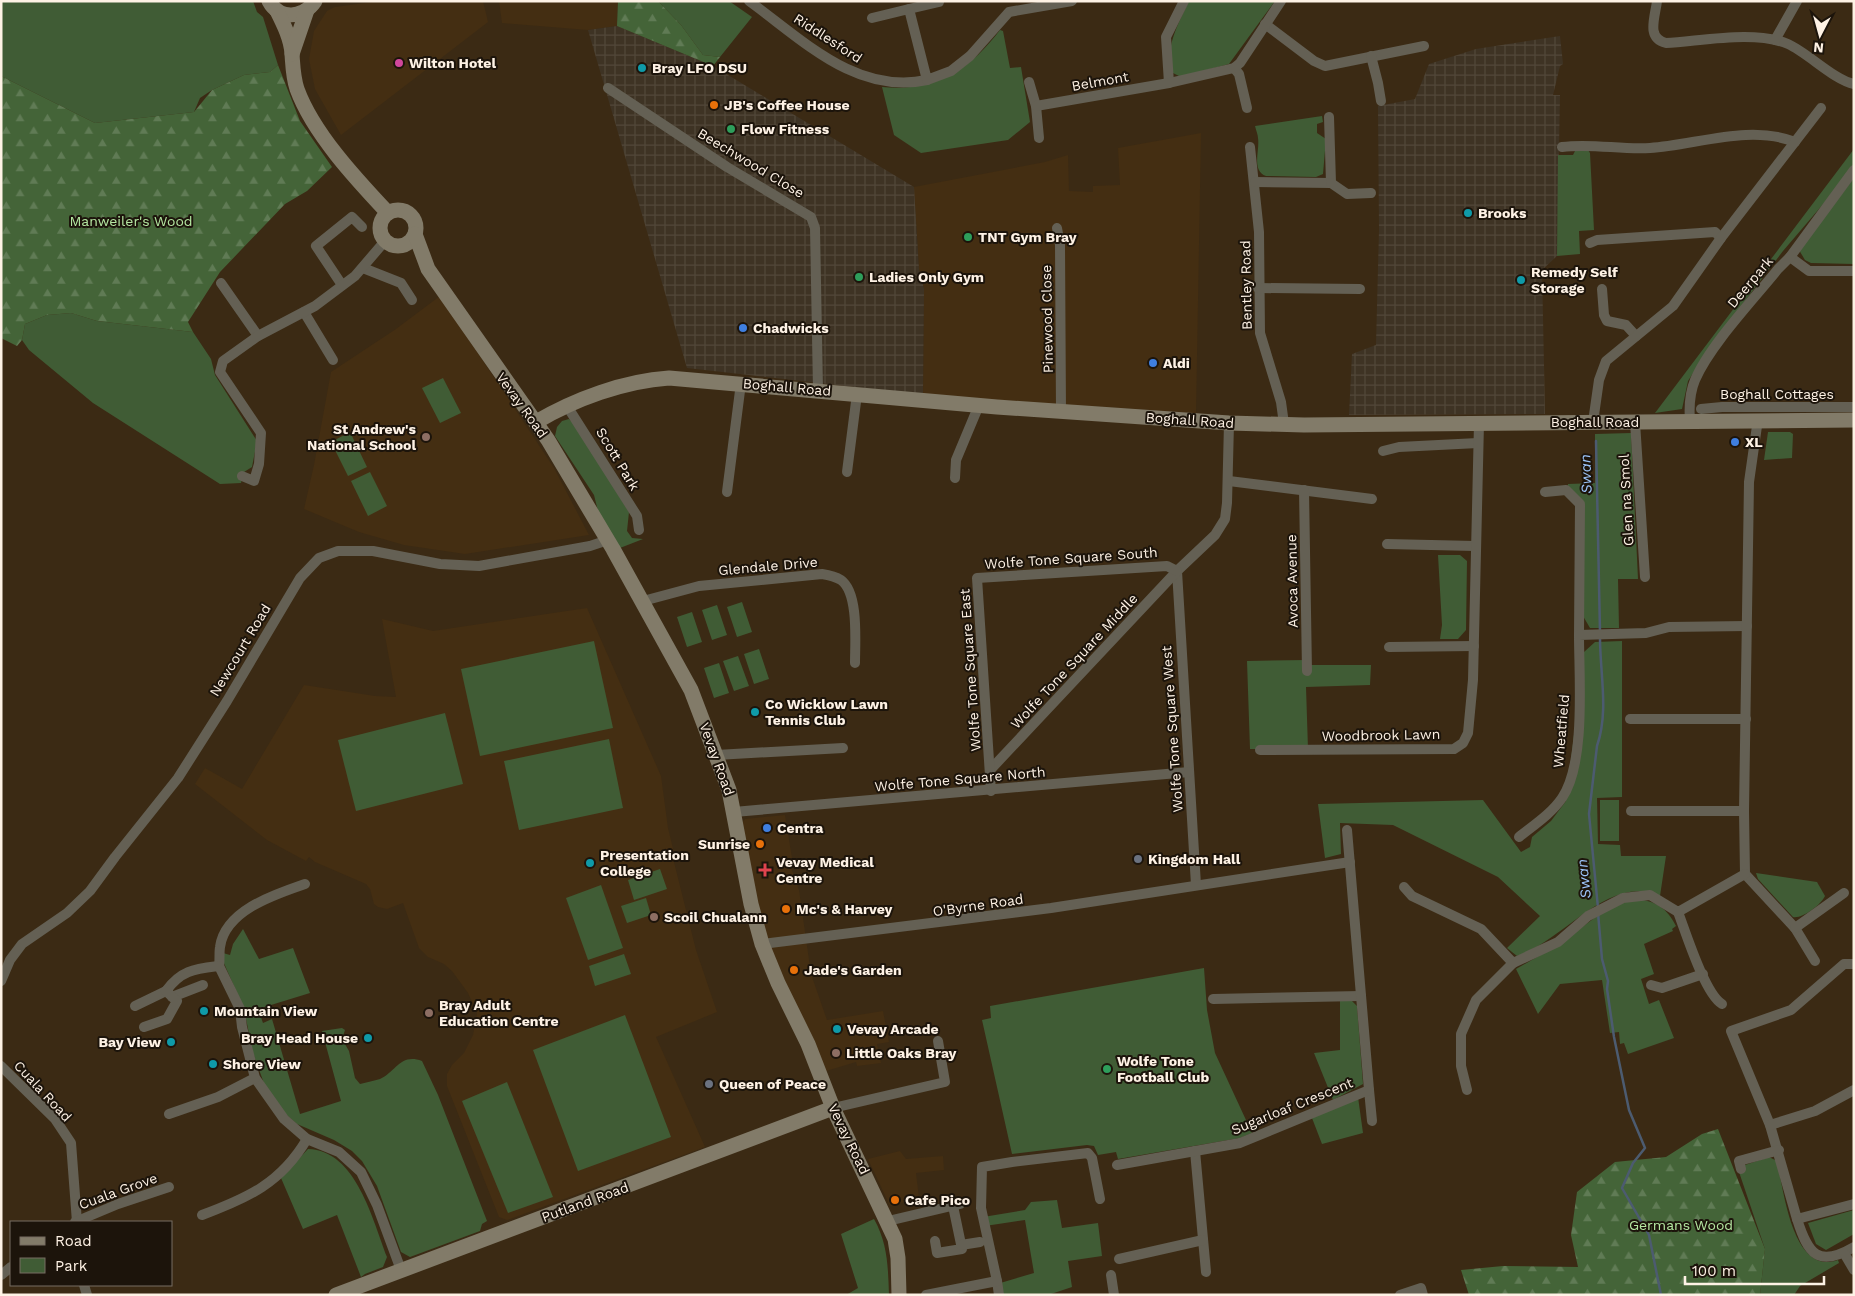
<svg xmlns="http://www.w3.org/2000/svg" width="1855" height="1296" viewBox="0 0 1855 1296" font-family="'Work Sans',sans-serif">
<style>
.built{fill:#442e12}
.industrial{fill:url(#industrial-grid)}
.green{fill:#405c35}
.forest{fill:url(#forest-firs)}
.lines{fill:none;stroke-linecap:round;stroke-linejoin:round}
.stream{stroke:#4c5b70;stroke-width:2.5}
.street{stroke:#646054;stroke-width:10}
.secondary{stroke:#827b69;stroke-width:15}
.hotel-dot{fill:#d1479c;stroke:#1c140b;stroke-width:2}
.culture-dot{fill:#0f9aa8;stroke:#1c140b;stroke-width:2}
.food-dot{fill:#e8710a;stroke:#1c140b;stroke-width:2}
.leisure-dot{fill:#2e9e5b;stroke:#1c140b;stroke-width:2}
.shop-dot{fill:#3f7fe0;stroke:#1c140b;stroke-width:2}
.education-dot{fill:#8d6e63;stroke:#1c140b;stroke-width:2}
.worship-dot{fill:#6b7280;stroke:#1c140b;stroke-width:2}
.health-dot{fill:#e0444e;stroke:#1c140b;stroke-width:2}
.labels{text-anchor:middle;stroke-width:4;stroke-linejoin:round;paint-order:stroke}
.street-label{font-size:14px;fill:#fef2e5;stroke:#1c140b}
.poi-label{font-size:14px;font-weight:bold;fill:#fef2e5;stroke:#1c140b;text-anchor:start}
.park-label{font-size:14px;fill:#b5e8a2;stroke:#1c140b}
.water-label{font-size:15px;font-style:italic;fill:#9cc4f9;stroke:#1c140b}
</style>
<defs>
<pattern id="industrial-grid" width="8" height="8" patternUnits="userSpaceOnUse" patternTransform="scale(1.25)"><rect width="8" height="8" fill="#3e3324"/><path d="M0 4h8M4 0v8" fill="none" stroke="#514739"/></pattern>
<pattern id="forest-firs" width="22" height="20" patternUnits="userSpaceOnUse" patternTransform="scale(1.25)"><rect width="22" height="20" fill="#446438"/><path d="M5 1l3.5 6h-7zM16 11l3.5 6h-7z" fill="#607b55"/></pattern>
</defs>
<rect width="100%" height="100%" fill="#3b2a14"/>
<g class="built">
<polygon points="379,1 483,1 488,22 341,135 315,89 309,59 314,31 327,11 335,7"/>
<polygon points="499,1 618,1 617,26 588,30 502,23"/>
<polygon points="1201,133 1196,413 923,395 924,289 919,269 914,187 1045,162 1068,155 1069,191 1093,192 1093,186 1120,185 1118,148"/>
<polygon points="440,296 554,468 589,535 465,554 404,545 359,532 304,509 314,465 331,372 396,329"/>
<polygon points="587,608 661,776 668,828 676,861 674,862 696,950 717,1012 656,1037 705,1147 507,1220 499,1217 447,1086 447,1074 452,1065 464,1053 473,1035 477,1013 468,993 452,971 444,964 428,957 419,948 403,903 387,909 378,907 374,904 370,889 366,884 315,862 309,857 306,861 267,840 195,784 205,768 242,789 304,685 375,696 396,697 382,619 433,631"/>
<polygon points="785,815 792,858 788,859 799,890 811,974 827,1020 883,1011 889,1042 877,1044 881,1063 857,1066 856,1062 826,1071 800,1018 764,931 742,823 745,819"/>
<polygon points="900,1151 906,1159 943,1156 944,1170 916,1173 919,1198 890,1206 868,1159"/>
</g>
<g class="industrial">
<polygon points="617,26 713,66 914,187 919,269 924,289 923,395 687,368 588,30"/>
<polygon points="1560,36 1563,64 1560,66 1553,95 1560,95 1557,256 1542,270 1545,414 1349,415 1352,354 1376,345 1379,230 1378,106 1415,99 1429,64 1476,49"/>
</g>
<g class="green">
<polygon points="1,1 253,1 257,12 263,17 278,65 270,72 244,75 212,90 200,98 194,112 95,123 1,76"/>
<polygon points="658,1 729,1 752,17 720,57 703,55 681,25"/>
<path d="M1189,1h86l-46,63 -48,13 -8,-4c-10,-24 6,-50 16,-72z"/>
<path d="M1000,30l3,1 7,37 11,-1 9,55 -22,18 -87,13 -27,-18 -12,-48c52,5 87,-16 118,-57z"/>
<path d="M1322,116l1,6 -6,2v9l9,6 -3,35 -7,3 -50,-1c-15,-6 -6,-25 -8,-38 0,-3 -2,-8 -3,-12z"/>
<polygon points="1576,149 1588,150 1590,153 1594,230 1579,231 1580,254 1557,256 1558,155 1573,155"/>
<polygon points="1854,149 1854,168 1783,251 1709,348 1688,381 1682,409 1655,413"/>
<polygon points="1854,178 1854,264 1811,263 1805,260 1799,250"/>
<polygon points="71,313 97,321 193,332 211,359 215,375 257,441 252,467 244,472 241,483 220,484 93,403 29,350 22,340 25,324 47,315"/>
<polygon points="443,378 461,413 440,423 422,388"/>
<polygon points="569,419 575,425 629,512 627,531 632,538 643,539 620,548 599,515 594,495 555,436 557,427 562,421"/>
<polygon points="350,432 367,467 348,476 331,442"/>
<polygon points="1768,432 1790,432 1793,434 1792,458 1764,460"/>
<polygon points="1631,433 1638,579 1618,579 1619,628 1590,628 1583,616 1579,497 1568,487 1568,484 1595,483 1595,434"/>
<polygon points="370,472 387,506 368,516 351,481"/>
<polygon points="1438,555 1460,555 1467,561 1466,630 1458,639 1440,639 1442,625"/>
<polygon points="742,602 752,632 737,637 727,607"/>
<polygon points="717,605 727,635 712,640 702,610"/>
<polygon points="692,612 702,642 687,647 677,617"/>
<polygon points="594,641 613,728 480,756 461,669"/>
<path d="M1622,641v156l-25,1 1,46 22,1 1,11h45l-6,40c-52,-23 -97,46 -143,60l-10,-8 33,-32 -42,-39 -105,-52 -53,-2 1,31 -16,4 -7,-54 165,-4 38,52 9,-5 2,-10 19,-16 15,-20 18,-149 11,-10z"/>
<polygon points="759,649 769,679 754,684 744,654"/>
<polygon points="738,656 749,686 734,691 723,661"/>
<polygon points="1307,660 1307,665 1371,665 1370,685 1306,687 1308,749 1250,749 1247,661"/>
<polygon points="719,663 729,693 714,698 704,668"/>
<polygon points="445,713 463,784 356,811 338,740"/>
<polygon points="609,739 623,808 519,830 504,761"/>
<rect x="1600" y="800" width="19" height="41"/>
<polygon points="660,869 667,889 634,900 628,880"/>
<path d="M1756,873l61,9 8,14c-4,9 -23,23 -32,21l-35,-38z"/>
<polygon points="601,885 623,948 588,960 566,898"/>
<polygon points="646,898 651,915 627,923 621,906"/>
<path d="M1636,899c20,2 31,9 40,27l-4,3 1,2 -29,13 10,30 -13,5 8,25 10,-4 15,38 -46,16 -4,-11 -4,1 -1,-12 -9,1 -8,-53 -42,4 -22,30 -22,-45 40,-23 55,-40z"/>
<path d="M243,929l16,30 34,-11 17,45 -52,16 5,14 9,-4 28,95 41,-13 -19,-70 20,-3 3,2 -3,9 7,12 6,27 5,6c7,-2 14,-3 20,-5 16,-7 20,-26 42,-18l16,34 49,126 -5,3 -2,7 -70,26 -9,-5 -24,-66 -15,-25 -10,-10 -18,-11 -37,-16 -15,-13 -17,-25 -12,-33 -9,-44 -21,-48v-8l7,2 3,-11z"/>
<polygon points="624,954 631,974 595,986 589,966"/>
<polygon points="1204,968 1207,1010 1215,1053 1252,1133 1240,1138 1118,1159 1116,1152 1098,1155 1094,1146 1087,1145 1012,1154 982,1020 991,1018 990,1006"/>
<polygon points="1340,1000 1351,1000 1357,1006 1363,1084 1333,1100 1314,1053 1340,1050"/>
<polygon points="625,1015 671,1137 578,1171 533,1050"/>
<polygon points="507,1082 553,1197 508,1213 462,1101"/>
<polygon points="1358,1097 1363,1133 1322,1144 1312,1118"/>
<path d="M308,1149c48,1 65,72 79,108l-4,10 -18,7 -4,3 -24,-62 -34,14 -22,-51z"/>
<path d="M1769,1157l8,4c7,31 16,115 61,99l1,3 -39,23 -6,9h-34l5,-46 -26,-77 6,-7z"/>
<polygon points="1057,1200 1062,1228 1098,1223 1102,1256 1068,1261 1072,1287 1048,1295 999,1295 997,1284 1034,1273 1025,1220 985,1226 983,1217 1025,1210 1031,1202"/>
<polygon points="1854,1210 1854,1234 1826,1250 1816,1244 1808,1223"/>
<path d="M874,1219c14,25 14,49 15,76h-43l12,-7 -17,-54z"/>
</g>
<g class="forest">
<polygon points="618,1 658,1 681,25 703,55 720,57 713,66 617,26"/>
<polygon points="278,65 300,121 332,167 307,191 285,204 220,272 188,322 193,332 97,321 71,313 47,315 25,324 22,340 17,346 1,338 1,76 95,123 194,112 212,90 244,75 270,72"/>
<polygon points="1718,1129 1765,1249 1760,1295 1469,1295 1461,1270 1503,1266 1578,1267 1571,1235 1577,1192 1615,1162 1666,1157 1702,1134"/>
</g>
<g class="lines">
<g class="stream">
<polyline points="1596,441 1600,632"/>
<path d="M1598,908l-9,-94 8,-68c12,-35 3,-72 3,-108"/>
<polyline points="1598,913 1602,959 1608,981 1607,989 1614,1037 1629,1110 1645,1148 1633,1163 1622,1188 1649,1235 1661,1295"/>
</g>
<g class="street">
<path d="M749,1c54,39 107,94 178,79"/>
<path d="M1657,1c-2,17 -11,37 9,42 36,-2 89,-13 122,1 20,9 46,36 66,40"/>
<polyline points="909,9 939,2"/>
<polyline points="872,18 909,9 927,80 951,71 970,56 1009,12 1072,1"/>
<polyline points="1265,24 1314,61 1325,66 1424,46"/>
<polyline points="1775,40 1797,1"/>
<polyline points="1371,56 1378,83 1381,101"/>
<polyline points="1234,68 1239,74 1247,108"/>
<polyline points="1029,82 1036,106 1039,138"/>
<polyline points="1169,83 1166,37 1184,1"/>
<polyline points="608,88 727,167 811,217 815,228 818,390"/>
<polyline points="1036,106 1169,83 1234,68 1240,63 1281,1"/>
<polyline points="1250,147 1259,232 1260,333 1281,402 1284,424"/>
<path d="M1562,147c30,-4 59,3 88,1 46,-3 100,-24 145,-6"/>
<polyline points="1255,182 1331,183 1329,117"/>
<polyline points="1331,183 1347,194 1371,193"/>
<polyline points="1057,228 1060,245 1061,411"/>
<polyline points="1590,243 1597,240 1715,232 1721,238"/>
<polyline points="1790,257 1809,271 1854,271"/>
<polyline points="363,268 401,283 412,300"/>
<polyline points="221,283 258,336"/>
<polyline points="342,285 316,246 352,217 362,227"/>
<polyline points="1258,288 1360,289"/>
<polyline points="1602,289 1604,315 1607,321 1626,325 1636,336"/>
<polyline points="304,312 333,360"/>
<polyline points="567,406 637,516 639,530"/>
<polyline points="1701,409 1722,407 1854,407"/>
<path d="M1690,421c-1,-13 0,-29 5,-41 15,-35 59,-81 83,-111l12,-12 64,-87"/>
<polyline points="1593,422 1599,380 1606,361 1673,306 1721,238 1821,108"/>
<polyline points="1635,422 1645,577"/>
<polyline points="1383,451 1399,447 1478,443"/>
<polyline points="847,472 857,394"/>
<polyline points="242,476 254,481 259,464 261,433 220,372 223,361 258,336 315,306 355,276 385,241"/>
<polyline points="955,478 956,460 979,405"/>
<polyline points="1229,481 1372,499"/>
<polyline points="1304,490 1307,671"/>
<polyline points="727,492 741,383"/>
<polyline points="1545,492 1566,490 1580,504 1579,635"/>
<polyline points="1387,544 1475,546"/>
<polyline points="1177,571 1196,885"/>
<path d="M643,601l56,-15 123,-12c6,1 14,3 19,6 18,13 14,62 14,83"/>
<polyline points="1389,647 1474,646"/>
<polyline points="1630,719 1746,719"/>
<polyline points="1260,750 1454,749 1463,743 1468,733 1473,680 1479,423"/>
<polyline points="716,755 843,748"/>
<polyline points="991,769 1177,571 1215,535 1225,519 1227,503 1229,423"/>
<polyline points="991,791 977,578 1167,566 1177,571"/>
<polyline points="1631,811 1744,811"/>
<polyline points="734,812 1189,772"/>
<path d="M1519,837c15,-12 32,-23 43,-39 24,-35 17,-120 17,-163l67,-2 23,-6 78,-1"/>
<polyline points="1745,874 1744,811 1749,482 1758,419"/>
<polyline points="1745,874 1795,928 1815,961"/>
<polyline points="1404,887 1412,896 1481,929 1513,963"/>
<path d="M1678,912c8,21 27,82 44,92"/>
<polyline points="1795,928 1844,893"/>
<polyline points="762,944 1051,908 1350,862"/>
<polyline points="1854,964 1844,964 1791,1010 1731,1031 1770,1125 1797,1219 1854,1204"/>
<path d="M219,966c1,-6 0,-13 1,-19 5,-37 56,-53 85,-63"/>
<polyline points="1,981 10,960 22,944 67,913 90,891 115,857 178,778 227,701 300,578 319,558 338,551 373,551 440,564 479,566 590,546 608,540"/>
<polyline points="1651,985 1662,988 1703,974"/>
<polyline points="172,997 203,985"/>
<polyline points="1213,999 1361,996"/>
<polyline points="135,1006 166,991"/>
<path d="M144,1027l23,-8 10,-18 -11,-10c15,-21 29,-22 53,-25l21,43 2,18 13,51 29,41 23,20 32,13 22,20 16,33 24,65"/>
<polyline points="1,1066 55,1119 71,1143 77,1222"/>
<polyline points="1369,1090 1372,1121"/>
<polyline points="1467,1090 1461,1066 1461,1034 1476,1000 1513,963 1558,942 1588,916 1623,898 1650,895 1678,912 1745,874"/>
<polyline points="833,1108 945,1082 938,1041"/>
<polyline points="169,1114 218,1097 255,1078"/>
<polyline points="1770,1125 1815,1111 1854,1090"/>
<polyline points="1195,1151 1206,1272"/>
<polyline points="1117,1165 1240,1143 1369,1090 1347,830"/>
<polyline points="1741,1169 1739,1161 1779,1150"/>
<path d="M202,1215c46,-17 79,-32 105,-76"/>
<path d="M1797,1219c11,35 21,49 57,28"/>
<polyline points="888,1221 960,1204"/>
<polyline points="75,1222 118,1204 169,1187"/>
<polyline points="935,1241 937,1253 962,1249 953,1206"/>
<polyline points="961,1245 980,1242"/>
<polyline points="1844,1253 1854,1270"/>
<polyline points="1119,1259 1203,1240"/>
<polyline points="1,1275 11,1267"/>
<polyline points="1111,1275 1114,1295"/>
<polyline points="997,1281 999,1295"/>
<polyline points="84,1285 87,1295"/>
<polyline points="926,1295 997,1281 981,1208 982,1167 1012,1162 1088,1153 1092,1158 1100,1199"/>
<polyline points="1400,1295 1421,1288 1423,1295"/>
</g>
<g class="secondary">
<path d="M269,1c10,19 34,18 46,0"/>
<path d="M277,11c7,14 14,28 15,43 1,13 1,23 5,35 16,44 59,90 91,124"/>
<polyline points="292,54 307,10"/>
<circle cx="398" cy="228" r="18"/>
<polyline points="415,234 428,269 548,440 613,549 691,690 729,790 751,904 762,944 778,983 808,1044 833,1108 895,1239 898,1258 899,1295"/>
<path d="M536,422c39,-23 88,-41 133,-44l328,29 232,16 75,2 550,-5"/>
<polyline points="336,1295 833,1108"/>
</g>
</g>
<circle class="hotel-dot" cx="399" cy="63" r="5"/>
<g class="culture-dot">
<circle cx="642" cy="68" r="5"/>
<circle cx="1468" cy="213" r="5"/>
<circle cx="1521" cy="280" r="5"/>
<circle cx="755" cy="712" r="5"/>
<circle cx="590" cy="863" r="5"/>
<circle cx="204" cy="1011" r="5"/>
<circle cx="837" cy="1029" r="5"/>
<circle cx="368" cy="1038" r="5"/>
<circle cx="171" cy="1042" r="5"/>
<circle cx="213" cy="1064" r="5"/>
</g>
<g class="food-dot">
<circle cx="714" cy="105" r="5"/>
<circle cx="760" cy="844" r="5"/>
<circle cx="786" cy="909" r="5"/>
<circle cx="794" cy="970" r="5"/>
<circle cx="895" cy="1200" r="5"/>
</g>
<g class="leisure-dot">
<circle cx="731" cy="129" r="5"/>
<circle cx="968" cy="237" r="5"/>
<circle cx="859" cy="277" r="5"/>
<circle cx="1107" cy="1069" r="5"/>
</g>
<g class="shop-dot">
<circle cx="743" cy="328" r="5"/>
<circle cx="1153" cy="363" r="5"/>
<circle cx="1735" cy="442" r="5"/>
<circle cx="767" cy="828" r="5"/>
</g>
<g class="education-dot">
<circle cx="426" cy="437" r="5"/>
<circle cx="654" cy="917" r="5"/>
<circle cx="429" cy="1013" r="5"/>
<circle cx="836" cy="1053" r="5"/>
</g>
<g class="worship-dot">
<circle cx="1138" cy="859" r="5"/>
<circle cx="709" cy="1084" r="5"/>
</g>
<path class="health-dot" d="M762.5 862.5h5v5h5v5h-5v5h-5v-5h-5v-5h5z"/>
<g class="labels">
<g class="street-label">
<text transform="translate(828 38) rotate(33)" y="5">Riddlesford</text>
<text transform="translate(1100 81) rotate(-10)" y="5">Belmont</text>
<text transform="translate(751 163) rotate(31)" y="5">Beechwood Close</text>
<text transform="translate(1750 282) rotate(-50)" y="5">Deerpark</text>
<text transform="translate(1246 285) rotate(-91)" y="5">Bentley Road</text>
<text transform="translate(1047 319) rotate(-91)" y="5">Pinewood Close</text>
<text transform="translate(787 387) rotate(5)" y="5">Boghall Road</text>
<text x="1777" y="399">Boghall Cottages</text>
<text transform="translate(522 405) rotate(54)" y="5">Vevay Road</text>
<text transform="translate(1190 420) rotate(4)" y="5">Boghall Road</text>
<text x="1595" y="427">Boghall Road</text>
<text transform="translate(618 459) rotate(59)" y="5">Scott Park</text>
<text transform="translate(1626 500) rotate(-93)" y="5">Glen na Smol</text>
<text transform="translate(1071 558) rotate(-4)" y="5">Wolfe Tone Square South</text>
<text transform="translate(768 566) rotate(-5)" y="5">Glendale Drive</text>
<text transform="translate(1292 581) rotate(-91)" y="5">Avoca Avenue</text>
<text transform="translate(240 650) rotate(-59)" y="5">Newcourt Road</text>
<text transform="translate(1074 661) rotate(-47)" y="5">Wolfe Tone Square Middle</text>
<text transform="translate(970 670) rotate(-94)" y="5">Wolfe Tone Square East</text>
<text transform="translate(1172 729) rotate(-94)" y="5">Wolfe Tone Square West</text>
<text transform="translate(1561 731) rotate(-85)" y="5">Wheatfield</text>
<text transform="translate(1381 735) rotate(-1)" y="5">Woodbrook Lawn</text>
<text transform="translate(717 759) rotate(70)" y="5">Vevay Road</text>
<text transform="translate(960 779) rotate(-5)" y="5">Wolfe Tone Square North</text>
<text transform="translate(978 905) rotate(-8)" y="5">O'Byrne Road</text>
<text transform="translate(43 1091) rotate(47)" y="5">Cuala Road</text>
<text transform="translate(1292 1106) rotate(-22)" y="5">Sugarloaf Crescent</text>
<text transform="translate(849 1139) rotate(64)" y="5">Vevay Road</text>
<text transform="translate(118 1191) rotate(-20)" y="5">Cuala Grove</text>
<text transform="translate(585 1202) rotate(-20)" y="5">Putland Road</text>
</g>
<g class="poi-label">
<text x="409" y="68">Wilton Hotel</text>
<text x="652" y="73">Bray LFO DSU</text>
<text x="724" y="110">JB's Coffee House</text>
<text x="741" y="134">Flow Fitness</text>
<text x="1478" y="218">Brooks</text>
<text x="978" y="242">TNT Gym Bray</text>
<text x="1531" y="277">Remedy Self<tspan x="1531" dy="16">Storage</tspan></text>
<text x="869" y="282">Ladies Only Gym</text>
<text x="753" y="333">Chadwicks</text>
<text x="1163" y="368">Aldi</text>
<text x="416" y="434" text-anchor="end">St Andrew's<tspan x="416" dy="16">National School</tspan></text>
<text x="1745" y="447">XL</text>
<text x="765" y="709">Co Wicklow Lawn<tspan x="765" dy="16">Tennis Club</tspan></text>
<text x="777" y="833">Centra</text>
<text x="750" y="849" text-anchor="end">Sunrise</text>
<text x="600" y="860">Presentation<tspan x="600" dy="16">College</tspan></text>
<text x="1148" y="864">Kingdom Hall</text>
<text x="776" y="867">Vevay Medical<tspan x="776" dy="16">Centre</tspan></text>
<text x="796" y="914">Mc's &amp; Harvey</text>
<text x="664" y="922">Scoil Chualann</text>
<text x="804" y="975">Jade's Garden</text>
<text x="439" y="1010">Bray Adult<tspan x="439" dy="16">Education Centre</tspan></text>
<text x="214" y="1016">Mountain View</text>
<text x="847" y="1034">Vevay Arcade</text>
<text x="358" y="1043" text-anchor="end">Bray Head House</text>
<text x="161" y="1047" text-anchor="end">Bay View</text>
<text x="846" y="1058">Little Oaks Bray</text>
<text x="1117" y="1066">Wolfe Tone<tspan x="1117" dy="16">Football Club</tspan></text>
<text x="223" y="1069">Shore View</text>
<text x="719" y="1089">Queen of Peace</text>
<text x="905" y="1205">Cafe Pico</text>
</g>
<g class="park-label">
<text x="131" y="226">Manweiler's Wood</text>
<text x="1681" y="1230">Germans Wood</text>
</g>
<g class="water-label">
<text transform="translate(1586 474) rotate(-92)" y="5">Swan</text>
<text transform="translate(1584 879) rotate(-96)" y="5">Swan</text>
</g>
</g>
<rect width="1855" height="1296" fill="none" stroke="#fef2e5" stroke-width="5"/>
<rect x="10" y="1221" width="162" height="65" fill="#1c140b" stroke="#766d62"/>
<rect x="20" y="1237" width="25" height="8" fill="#827b69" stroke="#766d62"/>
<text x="55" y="1246" font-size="15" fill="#fef2e5">Road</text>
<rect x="20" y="1258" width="25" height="15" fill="#405c35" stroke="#766d62"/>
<text x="55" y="1271" font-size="15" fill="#fef2e5">Park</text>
<g transform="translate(1820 35) rotate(186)" stroke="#1c140b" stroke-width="4" paint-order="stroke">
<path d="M0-4L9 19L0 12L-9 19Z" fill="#fef2e5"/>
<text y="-8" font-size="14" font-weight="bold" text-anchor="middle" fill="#fef2e5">N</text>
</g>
<path d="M1685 1276v8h139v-8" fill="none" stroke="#fef2e5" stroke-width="2.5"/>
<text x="1692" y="1276" font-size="15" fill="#fef2e5" stroke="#1c140b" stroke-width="4" paint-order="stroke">100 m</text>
</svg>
